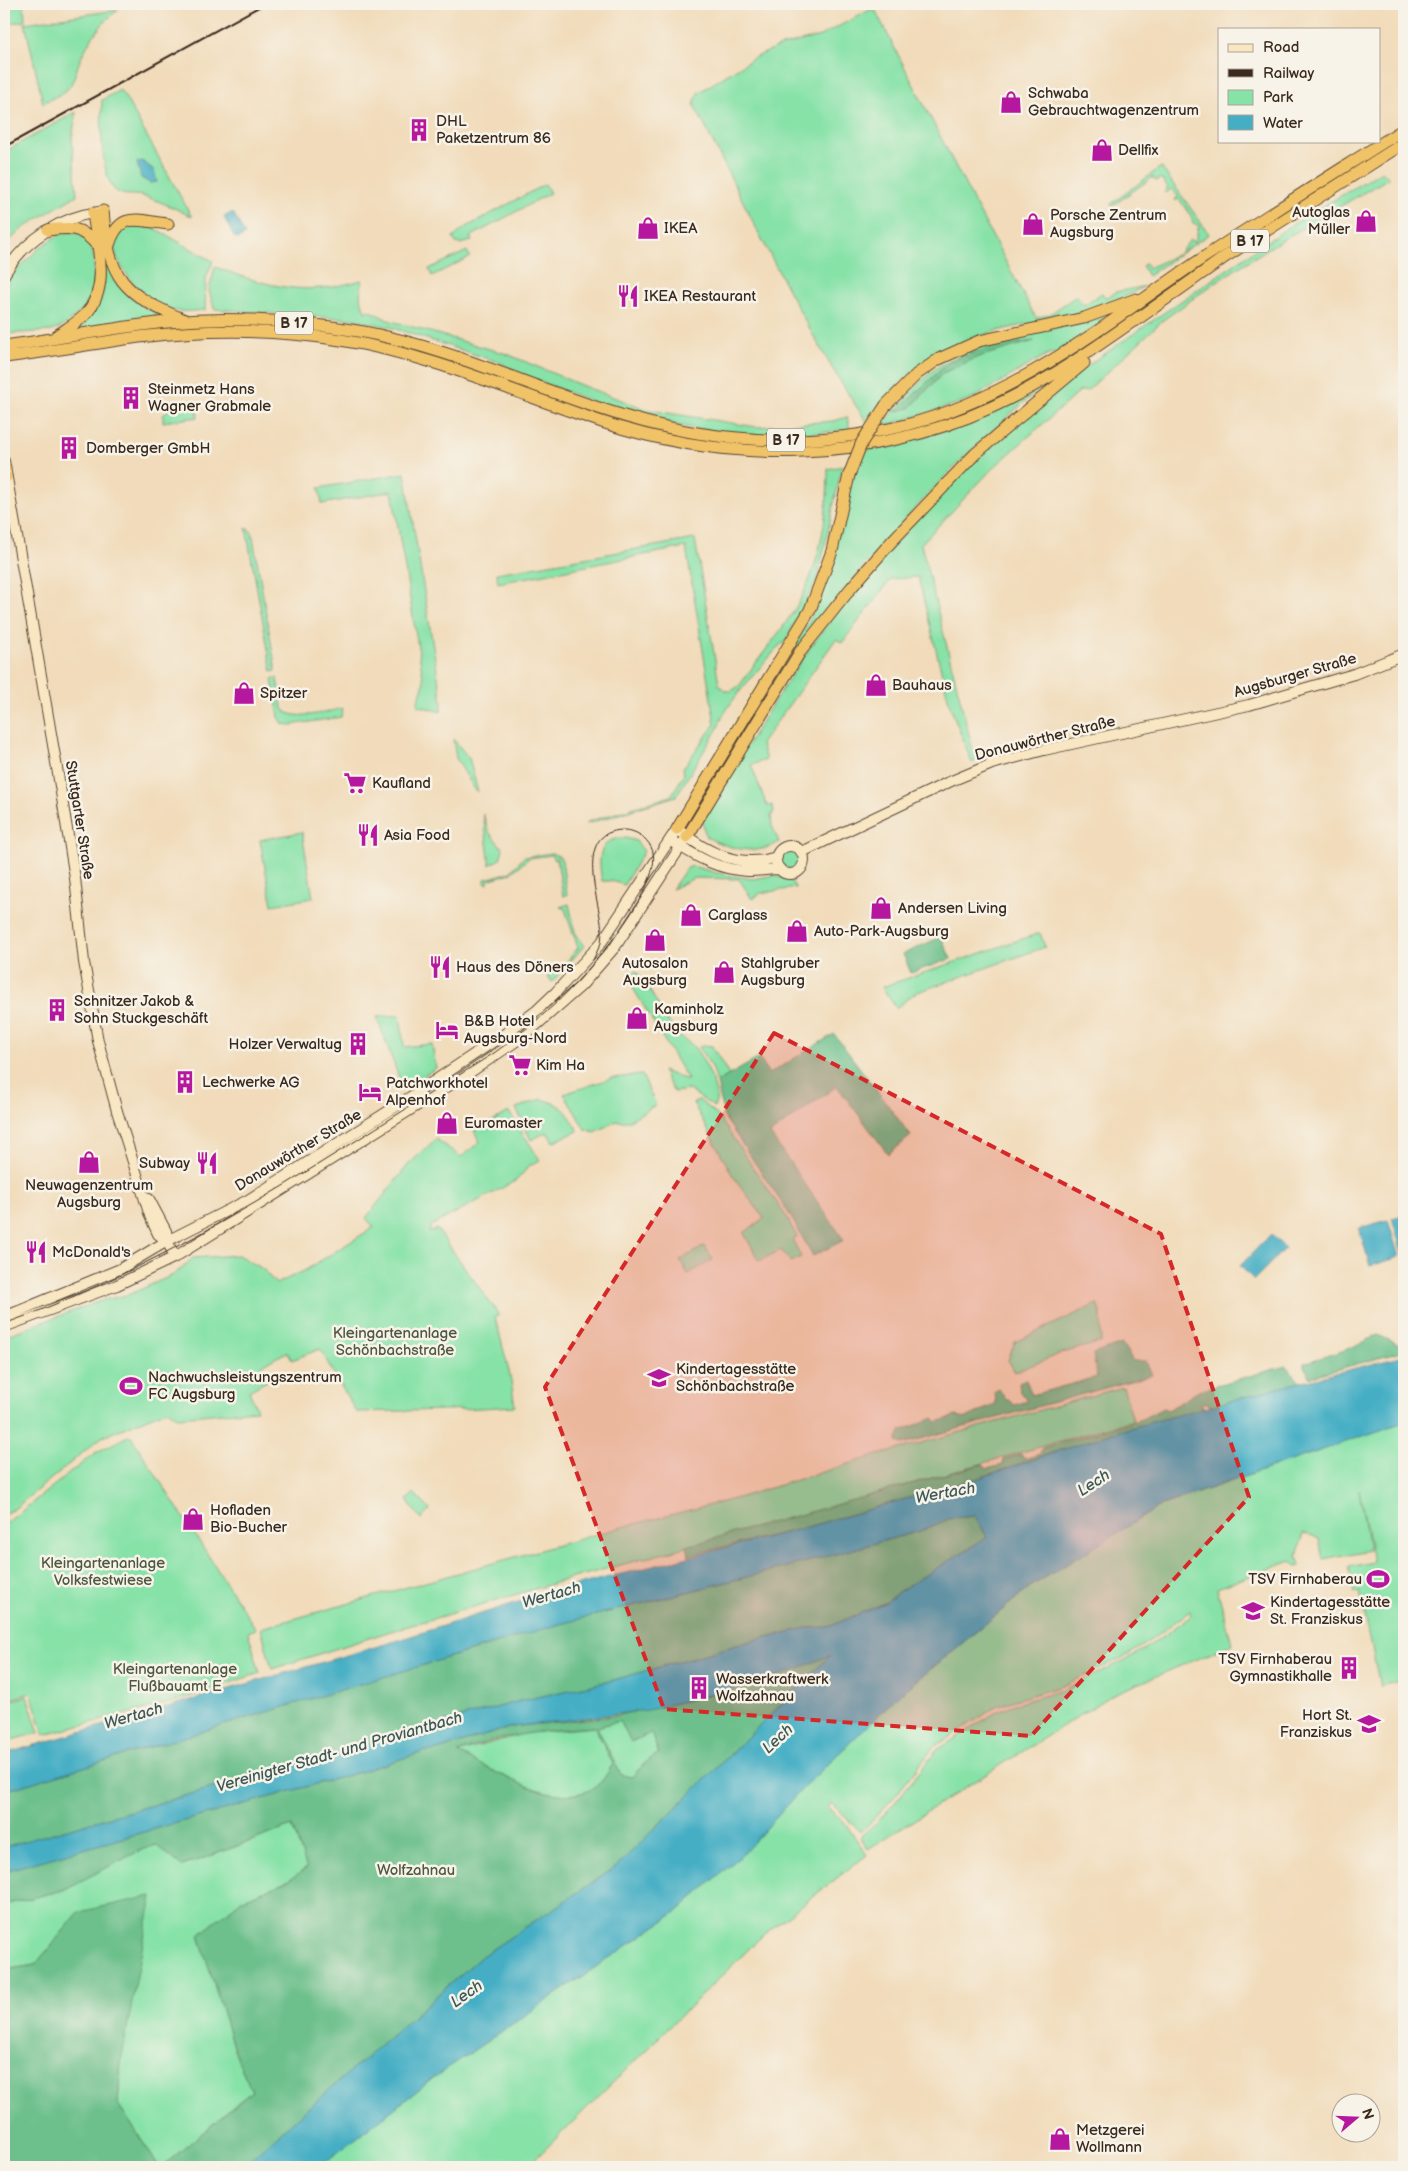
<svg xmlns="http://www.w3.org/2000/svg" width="1408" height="2171" viewBox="0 0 1408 2171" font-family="'Balsamiq Sans',sans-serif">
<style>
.green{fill:#87e2a8;stroke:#618663}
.forest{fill:#6dc08c;stroke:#547555;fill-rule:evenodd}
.water{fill:#45aec4;stroke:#406c71}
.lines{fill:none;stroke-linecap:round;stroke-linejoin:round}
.secondary-casing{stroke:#564535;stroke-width:12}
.trunk-casing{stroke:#564535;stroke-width:13}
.secondary{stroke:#f9e7c3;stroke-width:10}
.trunk{stroke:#f1c369;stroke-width:11}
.tram{stroke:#3b2a1e;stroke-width:1}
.rail{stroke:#3b2a1e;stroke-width:2}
.trunk-bridge-casing{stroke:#564535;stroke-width:13;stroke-linecap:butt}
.trunk-bridge{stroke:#f1c369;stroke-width:11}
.marked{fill:#d62828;fill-opacity:0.2;stroke:#d62828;stroke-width:4;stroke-dasharray:10 6;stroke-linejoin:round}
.labels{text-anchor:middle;stroke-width:5;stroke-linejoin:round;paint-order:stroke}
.shield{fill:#f7f3e8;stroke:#73665b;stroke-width:1}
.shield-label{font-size:14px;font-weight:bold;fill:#3b2a1e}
.poi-label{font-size:15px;fill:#3b2a1e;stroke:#f7f3e8;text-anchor:start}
.street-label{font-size:15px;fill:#3b2a1e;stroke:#f7f3e8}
.park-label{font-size:15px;fill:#4e5840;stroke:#f7f3e8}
.water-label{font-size:16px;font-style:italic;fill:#3e5858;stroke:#f7f3e8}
</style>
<rect width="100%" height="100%" fill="#f7f3e8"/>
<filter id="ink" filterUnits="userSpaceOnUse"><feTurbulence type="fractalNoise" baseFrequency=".02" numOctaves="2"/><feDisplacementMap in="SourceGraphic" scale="10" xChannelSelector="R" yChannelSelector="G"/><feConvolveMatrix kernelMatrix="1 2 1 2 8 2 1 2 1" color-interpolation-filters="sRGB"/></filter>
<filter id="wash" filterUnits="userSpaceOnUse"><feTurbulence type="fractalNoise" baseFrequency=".0096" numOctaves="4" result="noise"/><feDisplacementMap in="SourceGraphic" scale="20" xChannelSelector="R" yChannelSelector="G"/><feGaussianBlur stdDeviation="1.12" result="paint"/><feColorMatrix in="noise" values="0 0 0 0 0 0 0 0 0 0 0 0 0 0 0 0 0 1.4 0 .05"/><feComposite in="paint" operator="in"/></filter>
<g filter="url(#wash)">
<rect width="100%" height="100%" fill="#f1dbba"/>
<path class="green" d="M4 4H24L25 21 4 24Z
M874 8 974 202 1036 318 1050 314 1076 296 1084 305 1102 293 1106 298 1116 292 1146 286C1127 295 1108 306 1087 312 1047 322 1004 326 965 341 925 356 892 387 866 421 799 322 749 211 694 105L698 93 752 59 778 47 820 36Z
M118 10C101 23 89 40 80 60 77 68 75 78 70 86 65 94 52 98 43 103L25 23Z
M120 90 125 97 192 217C175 208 160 201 142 196 134 194 125 196 119 193 99 184 101 118 102 100Z
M76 112 72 140 77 195 23 228 4 246V152Z
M1161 167 1209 234 1148 276 1142 266 1146 263 1148 268 1179 254 1190 240 1195 242 1199 225 1193 224C1191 214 1186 207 1178 199L1176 201 1175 200 1178 196 1171 189 1167 193 1164 192 1168 188 1161 178 1156 181 1153 177 1112 206 1111 204Z
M1382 171 1389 178 1272 246 1219 280 1163 320 1087 391H1080L992 469 921 544 974 754 978 759 972 763 950 706 918 577 891 579 842 643 836 639 761 744 766 760 751 765 767 806 772 805 774 812 771 816 772 826 779 842C757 857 728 848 706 837L703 824 700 822C735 766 768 709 805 655 883 545 986 442 1094 361L1287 228Z
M545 184 550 193 470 237 472 241 460 244 456 243 453 238 463 229Z
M132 224 154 228 213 261 206 278 205 310C193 311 179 313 167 309 146 303 100 253 118 231 121 228 128 226 132 224Z
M76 232 90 243 94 258V288L84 308 66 325 52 331 4 334V292L10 277 38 249 61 233Z
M101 243 130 296 145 308 172 318 77 330C110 299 105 285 101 243Z
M467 251 470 257 432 276 429 269Z
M215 267C271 287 304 297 362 280L360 296 365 312 369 310 388 320 507 354 583 386 649 410 757 427 834 421 847 417 850 430 777 436 735 434 680 426 597 403 533 379 498 362 390 327 352 319 214 309 209 290Z
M1114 314 1057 353 1048 354 970 400 881 427C897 408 921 377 942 364 990 336 1060 330 1114 314Z
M1043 386C950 463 871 554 797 649L795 646 816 608 854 474 865 451 951 429 980 418Z
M196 404 198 417 163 422V415L168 410Z
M842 466 818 577 784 644 782 643C765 663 724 704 718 728L676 796 587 824V822L671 796 684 774 683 768 715 724 686 547 498 583 497 573 695 539 719 684 725 691H731L739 686C757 660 778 636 795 609 820 568 828 516 828 469Z
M405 473 442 702 441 712 417 705 424 683 392 491 322 504 319 488Z
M246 528 252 532 276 671 272 672Z
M277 677C279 686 279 699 283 708 290 723 330 711 343 708L341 717 291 725 283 724 279 717 272 679Z
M453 739 469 758 478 792 475 790 456 758Z
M483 814 489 832 503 849 500 859 490 865Z
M302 832 313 898 272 905 260 840Z
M626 838 636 841 644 851 624 885 612 881H602C598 860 597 837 626 838Z
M780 859a10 10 0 1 1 20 0a10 10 0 1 1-20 0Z
M552 853 560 857 562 861 567 895 563 896 557 859H553L552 855 529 858 511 873 488 880V884L485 883V879L510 872 524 857Z
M692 866 717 873 753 879 774 875 791 881 796 888 761 893 752 899 739 879 694 878 672 889 686 869Z
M569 904 575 932 584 946 552 982 546 974 560 970 578 948 565 909 560 907Z
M1040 933 1045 947 915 993 896 1008 882 987Z
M636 971C651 989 660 1011 674 1030 679 1038 689 1041 694 1047 703 1057 723 1095 714 1107L689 1090 674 1092 662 1071 688 1080 627 978Z
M400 1015 404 1047 432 1044 436 1068 403 1089 377 1017Z
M701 1045 712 1046 729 1075 717 1082 712 1067 699 1048Z
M642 1075 656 1105 628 1121H617L595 1132 585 1129 564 1094 612 1078Z
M542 1099C565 1106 567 1111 578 1131L553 1142 547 1132 531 1140 516 1108Z
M699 1100 719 1117 786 1216 797 1237 792 1239 801 1257 791 1262 781 1250 759 1261 744 1233 764 1218 733 1176 693 1103Z
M509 1112 540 1160 529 1166 517 1180 431 1226 429 1233 437 1229 499 1315 495 1317 510 1375 515 1406 448 1410 356 1412 320 1349 292 1360 287 1352 260 1366 267 1381 249 1391 257 1410 178 1417 167 1410 102 1437 14 1509 4 1514V1336L103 1300 128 1295 175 1274 193 1258 238 1255 263 1269 276 1284 306 1270 374 1227 366 1218 408 1165 436 1139 461 1157 480 1142 474 1131Z
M705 1246 713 1260 688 1274 680 1260Z
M1097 1304 1101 1314V1342L1062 1353 1015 1372 1008 1360 1015 1342Z
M1123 1387 1133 1420 796 1517 562 1581 391 1631 272 1669 261 1628 626 1526 734 1499 878 1455Z
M1404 1422V1680L1380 1686 1360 1592 1354 1593 1349 1567 1373 1562 1359 1490 1369 1550 1323 1559 1319 1538 1304 1533 1297 1556 1300 1566 1297 1567 1291 1561 1217 1588 1232 1644 1112 1695 868 1849 860 1838 893 1805 937 1750 998 1711 1012 1705 1063 1690 1123 1661 1145 1649 1191 1616 1190 1611 1144 1645 1126 1656 1062 1686 999 1705 933 1748 897 1794 861 1832 831 1803 828 1808 845 1823 867 1855 764 1934 527 2167H319L436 2076 678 1911 743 1854 803 1788 896 1698 1030 1587 1162 1505Z
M130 1435 256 1629 248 1632 260 1673 173 1702 44 1735 31 1693 4 1701V1525L95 1453Z
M414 1493 430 1510 421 1519 407 1500Z
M27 1696 39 1733 4 1742V1703Z
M620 1721 651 1733 659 1754 648 1760 632 1777 621 1775 596 1726Z
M596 1727 613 1764C609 1770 605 1778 600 1783 564 1816 494 1770 457 1753L526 1733Z
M292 1826 307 1868 284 1883 243 1899 199 1935 237 2059 252 2091 162 2167H159L118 2104 121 2061 79 1912 35 1965 4 1970V1905L63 1890 141 1850 156 1845 183 1866Z"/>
<path class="forest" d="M1034 341 978 357 943 373 910 408 895 412 950 361 994 346Z
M941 937 951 959 911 973 903 954Z
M834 1034 911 1136 888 1154 837 1086 770 1134 844 1240 813 1256 788 1212 724 1117 717 1082 759 1058 769 1074Z
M1378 1335 1402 1346 1401 1352 1309 1377 1304 1363 1345 1350Z
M1122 1344 1133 1361H1146L1152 1375 903 1444 897 1442 901 1431 933 1418 937 1422 956 1416 966 1418 996 1404 995 1392 999 1389 1006 1400H1010L1014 1405 1027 1401 1020 1392 1019 1383 1026 1380 1032 1395 1097 1377 1093 1354Z
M1286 1366 1300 1382 1212 1406 1205 1403 1200 1406 1205 1408 1054 1452 979 1478 800 1529 689 1555 687 1546 983 1464 987 1469 1003 1465 1004 1459 1021 1454 1024 1459 1040 1454 1042 1448 1142 1419 1163 1408 1168 1410 1202 1389Z
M975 1516 987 1537 898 1592 887 1602 828 1627 807 1628 758 1639 614 1680 520 1701 4 1847V1791L560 1624 806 1562 920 1531 951 1518Z
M832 1654 616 1867 482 1956 241 2167H162L252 2091 237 2059 199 1935 243 1899 284 1883 307 1868 292 1826 182 1866 156 1845 141 1850 63 1890 4 1905V1871L363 1771 426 1751H434L512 1727 614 1716 693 1699 770 1679ZM620 1721 631 1742 651 1733 659 1753 648 1760 632 1777 621 1775 597 1727ZM595 1727 613 1764C609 1770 605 1778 600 1783 564 1816 494 1770 458 1753 502 1734 548 1730 595 1727Z
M152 1896 121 2061 118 2104 159 2167H4V1970L35 1965 79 1912Z"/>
<path class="water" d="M142 161 154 170 157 182 150 183 141 178 137 162Z
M231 213 234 214 245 235 238 239 234 237 224 217Z
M1404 1215V1256H1403L1392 1218Z
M1388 1220 1399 1257 1370 1266 1359 1228Z
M1271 1234 1285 1248 1254 1280 1240 1266Z
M1404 1356V1422L1162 1505 1030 1587 896 1698 803 1788 743 1854 678 1911 436 2076 319 2167H241L482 1956 616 1867 831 1655 770 1679 648 1710 512 1727 434 1751H426L363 1771 4 1871V1847L520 1701 614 1680 758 1639 807 1628 828 1627 887 1602 898 1592 987 1537 975 1516 951 1518 920 1531 806 1562 560 1624 4 1791V1754L389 1643 550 1592 800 1529 979 1478 1115 1432 1300 1382Z"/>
</g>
<g filter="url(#ink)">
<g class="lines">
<defs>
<path id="secondary" d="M4 275C24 240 60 217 99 212
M4 461 58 774 75 878 84 962 98 1041 117 1111 150 1216 158 1234 167 1241
M675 843C698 858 720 870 748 871 759 871 770 869 780 869
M776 860a14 14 0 1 1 28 0a14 14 0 1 1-28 0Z
M802 852 949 782 992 764 1044 750 1249 705 1354 674 1404 654
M149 1199 166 1231 167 1241 175 1257
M4 1317 120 1269 167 1241 248 1200 403 1102 506 1033 536 1011 556 992 601 943 677 829C707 853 739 869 777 857
M4 1327 117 1285 175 1257 466 1075 525 1035 581 986 615 947 687 837"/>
<path id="trunk" d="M103 211C109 279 122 294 185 320
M48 230C71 227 79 226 96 244
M109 245C120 210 138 221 168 224
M1135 321 1225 257 1404 143
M56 336C66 329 77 323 85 315 111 287 97 246 93 213
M4 346C59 339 113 327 168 322 233 316 300 321 364 332 449 348 526 385 608 411 705 443 807 450 906 425 1014 397 1098 330 1188 268 1259 220 1332 175 1404 129
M4 357C49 352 94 343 139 337 206 329 275 329 341 340 433 355 515 393 602 422 729 464 869 463 992 407 1045 383 1092 350 1139 317
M886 405 917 374 939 359 979 341 1084 318 1136 299
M4 468H5
M4 478 6 477
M677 829 810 610 832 551 849 475
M687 837 800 652 851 588 892 541 975 454 1084 363"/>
</defs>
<use href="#secondary" class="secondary-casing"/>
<use href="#trunk" class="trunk-casing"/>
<use href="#secondary" class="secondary"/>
<use href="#trunk" class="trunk"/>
<path class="tram" d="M4 1324C181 1261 336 1152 494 1053 516 1037 537 1021 556 1003 582 979 670 882 651 847 646 837 635 830 624 830 571 830 601 904 602 932L601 943 593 960"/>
<path class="rail" d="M4 147 264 4"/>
<defs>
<path id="trunk-bridge" d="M849 475 862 442 886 405"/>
</defs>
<use href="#trunk-bridge" class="trunk-bridge-casing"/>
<use href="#trunk-bridge" class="trunk-bridge"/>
</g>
</g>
<path class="marked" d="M774 1033 1161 1234 1249 1497 1031 1736 664 1709 545 1387Z"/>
<defs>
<symbol id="shop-bare" viewBox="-9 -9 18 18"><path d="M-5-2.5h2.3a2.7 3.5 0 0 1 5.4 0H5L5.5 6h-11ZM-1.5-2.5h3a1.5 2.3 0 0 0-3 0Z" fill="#b5179e" stroke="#f7f3e8" stroke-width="2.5" paint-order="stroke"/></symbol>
<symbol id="building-bare" viewBox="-9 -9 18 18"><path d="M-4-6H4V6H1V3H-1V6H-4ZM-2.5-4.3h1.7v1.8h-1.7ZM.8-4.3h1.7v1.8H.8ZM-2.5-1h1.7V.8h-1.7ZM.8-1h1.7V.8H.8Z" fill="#b5179e" stroke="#f7f3e8" stroke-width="2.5" paint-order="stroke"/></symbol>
<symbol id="restaurant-bare" viewBox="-9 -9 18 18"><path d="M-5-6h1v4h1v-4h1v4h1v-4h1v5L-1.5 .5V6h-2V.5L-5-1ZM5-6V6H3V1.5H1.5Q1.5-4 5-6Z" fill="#b5179e" stroke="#f7f3e8" stroke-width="2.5" paint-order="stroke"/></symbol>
<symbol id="supermarket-bare" viewBox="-9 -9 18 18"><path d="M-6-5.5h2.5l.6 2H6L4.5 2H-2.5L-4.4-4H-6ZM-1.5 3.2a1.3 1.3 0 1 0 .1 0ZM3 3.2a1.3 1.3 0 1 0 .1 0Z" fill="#b5179e" stroke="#f7f3e8" stroke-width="2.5" paint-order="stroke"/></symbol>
<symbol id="hotel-bare" viewBox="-9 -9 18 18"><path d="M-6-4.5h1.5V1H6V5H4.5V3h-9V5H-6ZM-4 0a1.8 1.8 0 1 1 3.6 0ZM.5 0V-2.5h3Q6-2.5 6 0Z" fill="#b5179e" stroke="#f7f3e8" stroke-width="2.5" paint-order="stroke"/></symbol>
<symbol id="school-bare" viewBox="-9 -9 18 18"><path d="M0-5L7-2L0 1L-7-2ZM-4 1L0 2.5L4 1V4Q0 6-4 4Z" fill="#b5179e" stroke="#f7f3e8" stroke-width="2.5" paint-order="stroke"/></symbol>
<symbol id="stadium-bare" viewBox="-9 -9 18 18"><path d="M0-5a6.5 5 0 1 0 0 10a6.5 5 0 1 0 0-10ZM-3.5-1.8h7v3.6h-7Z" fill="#b5179e" stroke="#f7f3e8" stroke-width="2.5" paint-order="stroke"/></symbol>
</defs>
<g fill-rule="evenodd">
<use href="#shop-bare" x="995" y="86" width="32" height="32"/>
<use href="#building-bare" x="403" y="114" width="32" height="32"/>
<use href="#shop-bare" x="1086" y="134" width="32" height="32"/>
<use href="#shop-bare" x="1350" y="205" width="32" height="32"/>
<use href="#shop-bare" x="1017" y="208" width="32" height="32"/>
<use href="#shop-bare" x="632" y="212" width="32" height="32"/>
<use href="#restaurant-bare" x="612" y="280" width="32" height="32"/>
<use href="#building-bare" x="115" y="382" width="32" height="32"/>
<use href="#building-bare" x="53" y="432" width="32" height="32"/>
<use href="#shop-bare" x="860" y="669" width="32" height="32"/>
<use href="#shop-bare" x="228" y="677" width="32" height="32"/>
<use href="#supermarket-bare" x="339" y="767" width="32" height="32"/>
<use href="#restaurant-bare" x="352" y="819" width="32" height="32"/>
<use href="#shop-bare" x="865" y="892" width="32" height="32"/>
<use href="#shop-bare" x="675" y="899" width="32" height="32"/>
<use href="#shop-bare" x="781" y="915" width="32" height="32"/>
<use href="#shop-bare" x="639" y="924" width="32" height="32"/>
<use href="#restaurant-bare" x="424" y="951" width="32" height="32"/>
<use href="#shop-bare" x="708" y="956" width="32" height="32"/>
<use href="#building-bare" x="41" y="994" width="32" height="32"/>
<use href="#shop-bare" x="621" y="1002" width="32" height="32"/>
<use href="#hotel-bare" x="431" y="1014" width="32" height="32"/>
<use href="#building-bare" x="342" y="1028" width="32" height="32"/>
<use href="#supermarket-bare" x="504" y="1049" width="32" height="32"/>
<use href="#building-bare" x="169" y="1066" width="32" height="32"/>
<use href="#hotel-bare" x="354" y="1076" width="32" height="32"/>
<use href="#shop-bare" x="431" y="1107" width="32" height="32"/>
<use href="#shop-bare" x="73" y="1146" width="32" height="32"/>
<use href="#restaurant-bare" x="191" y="1147" width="32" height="32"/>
<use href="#restaurant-bare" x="20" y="1236" width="32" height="32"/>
<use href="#school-bare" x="643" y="1362" width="32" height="32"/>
<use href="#stadium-bare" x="115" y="1370" width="32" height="32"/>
<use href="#shop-bare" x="177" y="1503" width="32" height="32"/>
<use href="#stadium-bare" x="1362" y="1563" width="32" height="32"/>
<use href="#school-bare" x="1237" y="1595" width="32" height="32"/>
<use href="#building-bare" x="1333" y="1652" width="32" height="32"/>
<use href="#building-bare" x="683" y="1672" width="32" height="32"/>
<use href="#school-bare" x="1353" y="1708" width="32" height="32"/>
<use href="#shop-bare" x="1044" y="2123" width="32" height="32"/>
</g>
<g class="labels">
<g class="shield">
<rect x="1231" y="229.5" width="38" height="23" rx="4"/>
<rect x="275" y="311.5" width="38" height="23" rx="4"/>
<rect x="767" y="428.5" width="38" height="23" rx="4"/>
</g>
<g class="shield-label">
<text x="1250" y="246">B 17</text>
<text x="294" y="328">B 17</text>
<text x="786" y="445">B 17</text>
</g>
<g class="poi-label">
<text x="1028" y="98">Schwaba<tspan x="1028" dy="17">Gebrauchtwagenzentrum</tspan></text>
<text x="436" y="126">DHL<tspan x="436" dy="17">Paketzentrum 86</tspan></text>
<text x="1118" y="155">Dellfix</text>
<text x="1350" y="217" text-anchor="end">Autoglas<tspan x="1350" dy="17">Müller</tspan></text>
<text x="1050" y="220">Porsche Zentrum<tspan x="1050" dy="17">Augsburg</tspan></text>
<text x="664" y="233">IKEA</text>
<text x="644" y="301">IKEA Restaurant</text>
<text x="148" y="394">Steinmetz Hans<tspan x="148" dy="17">Wagner Grabmale</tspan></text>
<text x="86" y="453">Domberger GmbH</text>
<text x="892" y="690">Bauhaus</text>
<text x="260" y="698">Spitzer</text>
<text x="372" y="788">Kaufland</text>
<text x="384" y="840">Asia Food</text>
<text x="898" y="913">Andersen Living</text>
<text x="708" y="920">Carglass</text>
<text x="814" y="936">Auto-Park-Augsburg</text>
<text x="655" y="968" text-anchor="middle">Autosalon<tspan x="655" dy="17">Augsburg</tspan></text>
<text x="741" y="968">Stahlgruber<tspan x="741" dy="17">Augsburg</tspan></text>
<text x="456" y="972">Haus des Döners</text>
<text x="74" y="1006">Schnitzer Jakob &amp;<tspan x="74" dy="17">Sohn Stuckgeschäft</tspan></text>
<text x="654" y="1014">Kaminholz<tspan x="654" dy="17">Augsburg</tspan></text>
<text x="464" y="1026">B&amp;B Hotel<tspan x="464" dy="17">Augsburg-Nord</tspan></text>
<text x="342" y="1049" text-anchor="end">Holzer Verwaltug</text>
<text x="536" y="1070">Kim Ha</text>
<text x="202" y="1087">Lechwerke AG</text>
<text x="386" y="1088">Patchworkhotel<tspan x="386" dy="17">Alpenhof</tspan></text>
<text x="464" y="1128">Euromaster</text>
<text x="190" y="1168" text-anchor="end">Subway</text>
<text x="89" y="1190" text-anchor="middle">Neuwagenzentrum<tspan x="89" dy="17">Augsburg</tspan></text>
<text x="52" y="1257">McDonald's</text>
<text x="676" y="1374">Kindertagesstätte<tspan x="676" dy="17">Schönbachstraße</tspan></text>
<text x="148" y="1382">Nachwuchsleistungszentrum<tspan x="148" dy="17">FC Augsburg</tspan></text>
<text x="210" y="1515">Hofladen<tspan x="210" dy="17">Bio-Bucher</tspan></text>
<text x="1362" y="1584" text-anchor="end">TSV Firnhaberau</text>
<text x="1270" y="1607">Kindertagesstätte<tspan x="1270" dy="17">St. Franziskus</tspan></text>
<text x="1332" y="1664" text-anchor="end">TSV Firnhaberau<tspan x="1332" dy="17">Gymnastikhalle</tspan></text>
<text x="716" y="1684">Wasserkraftwerk<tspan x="716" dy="17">Wolfzahnau</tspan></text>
<text x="1352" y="1720" text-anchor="end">Hort St.<tspan x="1352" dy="17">Franziskus</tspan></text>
<text x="1076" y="2135">Metzgerei<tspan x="1076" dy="17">Wollmann</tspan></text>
</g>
<g class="street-label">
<text transform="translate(1295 675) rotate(-16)" y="5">Augsburger Straße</text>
<text transform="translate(1045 738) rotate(-14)" y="5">Donauwörther Straße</text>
<text transform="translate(80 820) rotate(81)" y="5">Stuttgarter Straße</text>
<text transform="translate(298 1150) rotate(-31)" y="5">Donauwörther Straße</text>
</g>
<g class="park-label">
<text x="395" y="1338">Kleingartenanlage<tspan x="395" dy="17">Schönbachstraße</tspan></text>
<text x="103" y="1568">Kleingartenanlage<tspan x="103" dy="17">Volksfestwiese</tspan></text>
<text x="175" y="1674">Kleingartenanlage<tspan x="175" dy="17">Flußbauamt E</tspan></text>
<text x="416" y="1875">Wolfzahnau</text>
</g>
<g class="water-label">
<text transform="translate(1093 1482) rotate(-33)" y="6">Lech</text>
<text transform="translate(945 1492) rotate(-10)" y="6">Wertach</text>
<text transform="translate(551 1594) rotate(-16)" y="6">Wertach</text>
<text transform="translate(133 1715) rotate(-16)" y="6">Wertach</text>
<text transform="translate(777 1738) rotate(-43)" y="6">Lech</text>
<text transform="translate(339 1751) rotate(-16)" y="6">Vereinigter Stadt- und Proviantbach</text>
<text transform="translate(466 1993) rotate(-35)" y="6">Lech</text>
</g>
</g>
<rect width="1408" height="2171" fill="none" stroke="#f7f3e8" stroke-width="20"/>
<rect x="1218" y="28" width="162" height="115" fill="#f7f3e8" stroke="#aca397"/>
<rect x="1228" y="44" width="25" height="8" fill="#f9e7c3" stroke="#aca397"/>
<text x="1263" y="52" font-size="15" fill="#3b2a1e">Road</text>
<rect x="1228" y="69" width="25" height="8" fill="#3b2a1e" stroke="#aca397"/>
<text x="1263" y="78" font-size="15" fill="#3b2a1e">Railway</text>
<rect x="1228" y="90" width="25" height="15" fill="#87e2a8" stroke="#aca397"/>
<text x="1263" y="102" font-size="15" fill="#3b2a1e">Park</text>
<rect x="1228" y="115" width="25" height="15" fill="#45aec4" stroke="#aca397"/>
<text x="1263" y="128" font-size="15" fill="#3b2a1e">Water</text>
<g transform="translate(1356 2118) rotate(71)"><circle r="24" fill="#f7f3e8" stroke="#aca397"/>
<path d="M0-4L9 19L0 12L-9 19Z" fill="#b5179e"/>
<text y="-8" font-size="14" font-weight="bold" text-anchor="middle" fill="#3b2a1e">N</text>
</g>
</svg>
